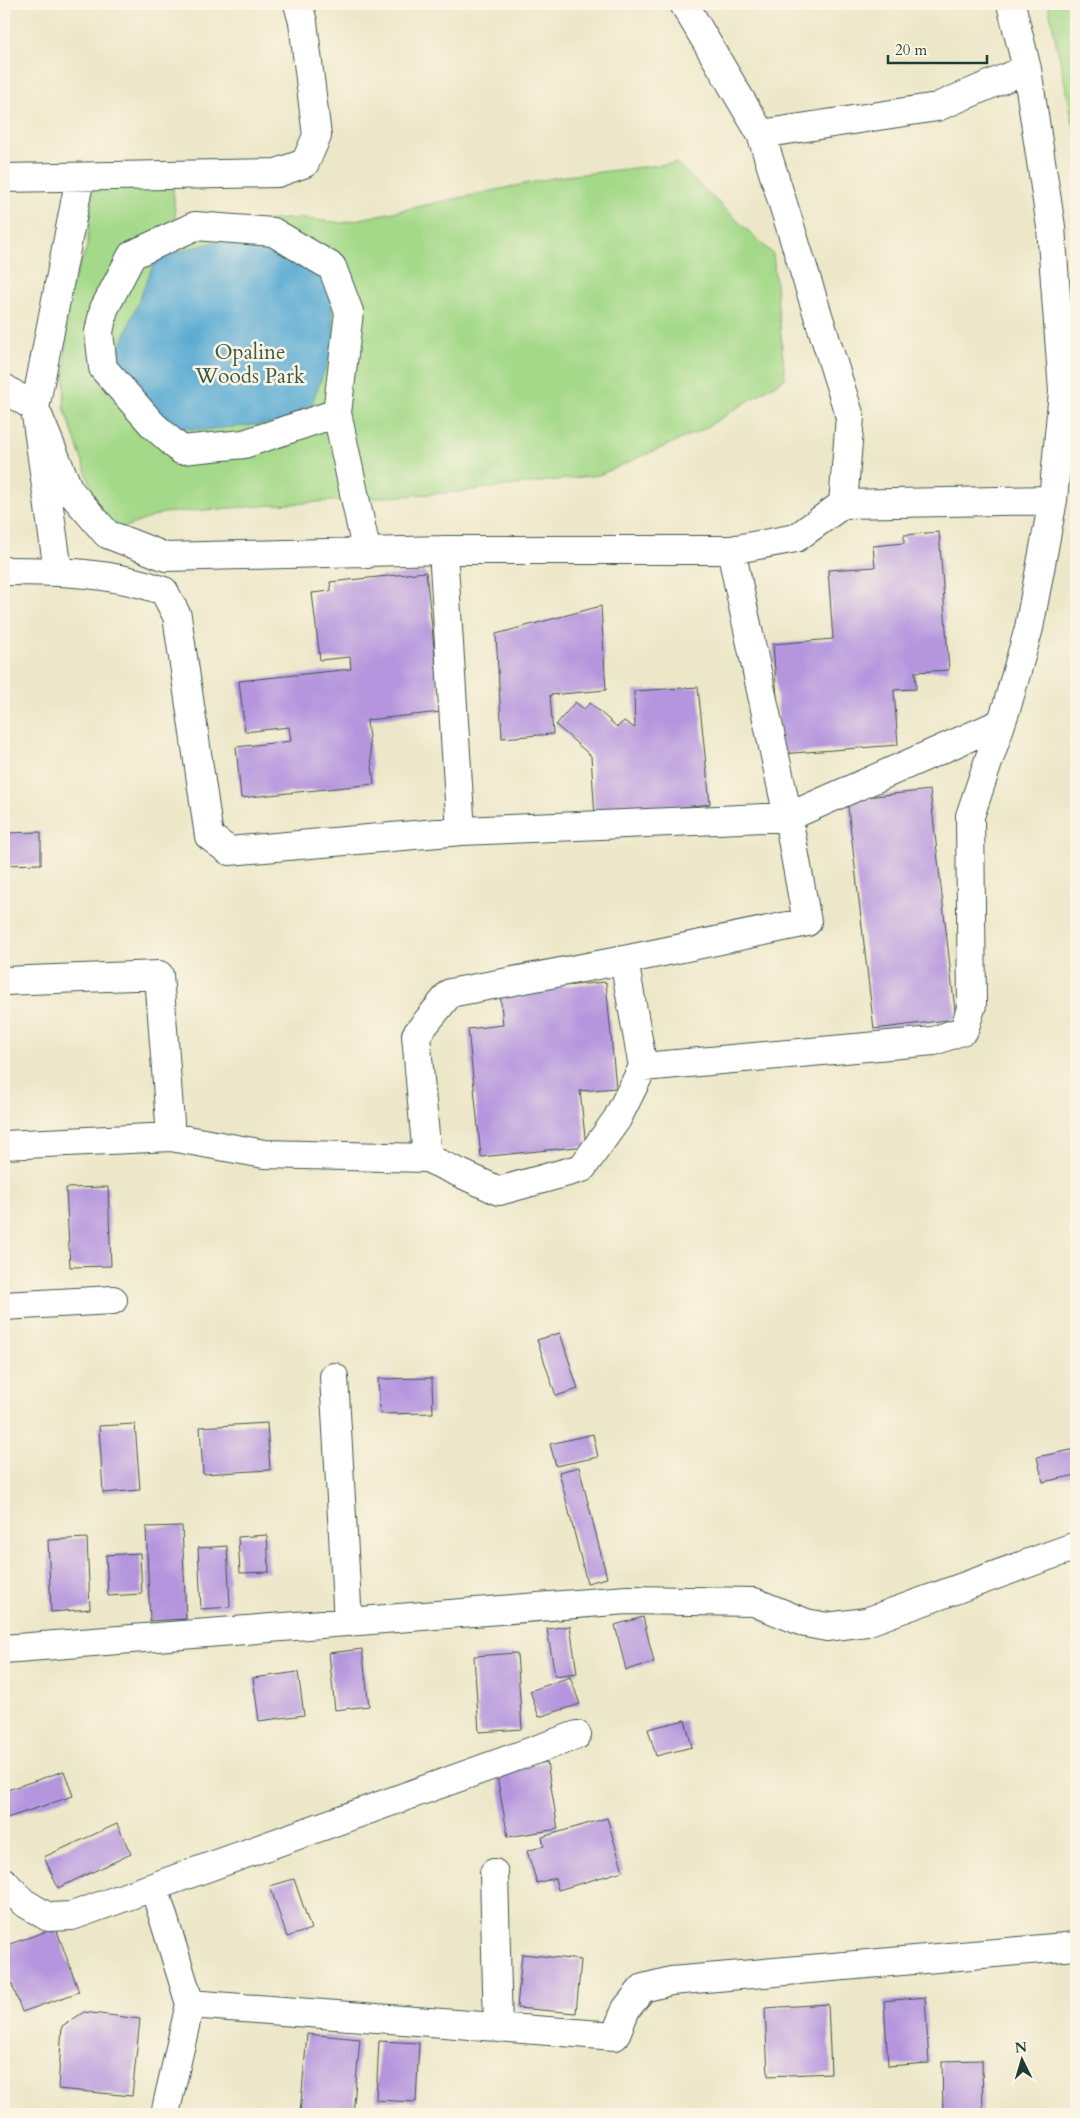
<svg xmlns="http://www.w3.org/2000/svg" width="1080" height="2118" viewBox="0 0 1080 2118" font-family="Cardo,serif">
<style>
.green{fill:#a4d989;stroke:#628b5e}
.water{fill:#58aad3;stroke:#3c7484}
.building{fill:#b596de}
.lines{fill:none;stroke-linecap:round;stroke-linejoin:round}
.minor-casing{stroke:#3e564a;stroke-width:30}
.minor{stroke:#fff;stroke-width:28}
.labels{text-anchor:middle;stroke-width:5;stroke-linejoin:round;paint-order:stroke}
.park-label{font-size:21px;fill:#3a5c45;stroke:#fcf5e5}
</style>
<rect width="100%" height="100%" fill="#fcf5e5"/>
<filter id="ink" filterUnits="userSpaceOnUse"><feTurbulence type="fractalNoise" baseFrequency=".02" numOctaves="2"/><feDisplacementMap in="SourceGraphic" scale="10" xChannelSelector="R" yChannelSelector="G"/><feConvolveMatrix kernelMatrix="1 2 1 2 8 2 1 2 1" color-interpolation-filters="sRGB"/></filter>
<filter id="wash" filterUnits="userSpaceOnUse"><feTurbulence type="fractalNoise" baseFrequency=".0096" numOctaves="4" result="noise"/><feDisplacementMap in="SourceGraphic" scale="20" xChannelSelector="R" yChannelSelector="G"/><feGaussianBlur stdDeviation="1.12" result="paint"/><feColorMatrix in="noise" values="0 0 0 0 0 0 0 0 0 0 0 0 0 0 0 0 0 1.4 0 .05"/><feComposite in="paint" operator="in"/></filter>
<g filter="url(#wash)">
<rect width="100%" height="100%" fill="#ede7c9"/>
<path class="green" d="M1048 4H1076V136Z
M676 163 773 254 785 378 702 430 599 475 457 492 163 513 107 534 64 407 67 297 87 247 93 184 172 170 176 228 298 218 342 223 557 177Z"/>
<path class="water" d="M228 238 279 248 329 280 335 344 312 403 286 422 202 430 153 425 118 386 120 347 156 258Z"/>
<g id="blocks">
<path class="building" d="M939 532 949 670 915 672 916 689 894 690 898 745 781 754 773 644 833 639 828 570 875 567 873 546 904 543V535Z
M426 572 441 712 367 720 374 784 241 798 236 747 291 741 289 727 245 732 239 681 351 669 350 657 320 660 312 593 331 591 330 582Z
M601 606 606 690 550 695 553 734 502 738 496 634Z
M698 687 710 804 595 817 591 756 556 725 575 702 584 709 590 703 617 727 624 721 635 728 634 691Z
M930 790 956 1019 874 1029 847 799Z
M41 832V864L4 865V833Z
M606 982 616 1088 580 1091 586 1146 481 1157 468 1029 503 1025 500 992Z
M108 1187 111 1266 70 1267 66 1188Z
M560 1333 578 1389 556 1396 537 1340Z
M432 1378 433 1413 380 1414 378 1379Z
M267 1423 270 1470 203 1474 200 1427Z
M135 1424 140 1490 103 1493 99 1426Z
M593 1434 598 1457 556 1466 550 1444Z
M1076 1449V1475L1043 1482 1037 1457Z
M579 1467 607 1578 587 1583 559 1472Z
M182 1526 186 1619 150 1621 146 1527Z
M267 1535 269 1572 240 1573 238 1537Z
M87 1538 90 1609 51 1612 48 1540Z
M227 1546 230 1607 201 1609 198 1548Z
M140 1553 142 1594 108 1596 106 1555Z
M643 1617 654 1662 626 1670 615 1625Z
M570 1626 577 1673 555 1676 547 1629Z
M362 1649 369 1706 335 1710 329 1653Z
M517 1653 522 1729 479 1732 474 1656Z
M298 1672 304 1715 259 1721 253 1678Z
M570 1677 580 1704 539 1717 530 1691Z
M685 1720 692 1747 656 1756 648 1729Z
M547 1762 558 1829 508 1837 496 1771Z
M64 1771 73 1796 4 1819V1791Z
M607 1818 623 1871 558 1890 555 1878 537 1883 527 1851 544 1846 542 1837Z
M117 1824 131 1854 58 1888 44 1857Z
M294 1879 311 1929 287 1937 270 1886Z
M56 1928 79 1992 22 2012 4 1962V1946Z
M522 1954 581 1960 576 2013 517 2008Z
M925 1997 929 2063 888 2066 884 2001Z
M828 2004 831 2073 768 2076 765 2008Z
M84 2012 140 2019 132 2096 58 2089 62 2026Z
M307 2034 360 2039 353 2114H300Z
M379 2041 419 2043 416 2102 376 2100Z
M982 2060 983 2114H943L942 2061Z"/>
</g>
</g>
<g filter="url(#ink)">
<use href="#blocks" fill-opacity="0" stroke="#3e564a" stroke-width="1"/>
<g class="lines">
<defs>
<path id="minor" d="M761 134 937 107 1027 69
M4 178 277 173 305 163 317 136 303 22 298 4
M4 388 35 408 69 490 107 534 166 557 443 550H731L796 538 843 504 850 417 761 134 684 4
M337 413 244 444 181 450 153 425 103 368 99 332 104 309 132 255 195 226 273 232 332 267 349 312 337 413 367 554
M843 504 1053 500
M443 550 461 831
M731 550 788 817 807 922 624 960 643 1067 934 1041 964 1030 972 1005 970 816 1007 706 1029 628 1053 500 1063 391 1051 227 1027 69 1011 4
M4 571C57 571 113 572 164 591L177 616 209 836 229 851 461 831 788 817 1001 723
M58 571 35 408 80 177
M624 960 450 993 416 1035 427 1158 499 1191 582 1168 617 1119 643 1067
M4 981 159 975 171 1137
M4 1145 171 1137 264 1154 427 1158
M4 1306 113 1300
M334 1377 348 1622
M4 1649 627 1600 754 1602 806 1623 827 1627 866 1622 1076 1546
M494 1873 498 2028
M4 1882 23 1902 48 1917 72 1916 577 1735
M154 1887 190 2004 165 2114
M190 2004 615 2036 626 2009 643 1988 671 1981 1076 1946"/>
</defs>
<use href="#minor" class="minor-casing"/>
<use href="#minor" class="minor"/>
</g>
</g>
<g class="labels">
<g class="park-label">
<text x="250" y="359">Opaline<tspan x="250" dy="24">Woods Park</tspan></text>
</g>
</g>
<rect width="1080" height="2118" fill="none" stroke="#fcf5e5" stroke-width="20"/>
<g transform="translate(1022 2060) rotate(355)" stroke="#fcf5e5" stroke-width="4" paint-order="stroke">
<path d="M0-4L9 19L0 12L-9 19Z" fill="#1f3d34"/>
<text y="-8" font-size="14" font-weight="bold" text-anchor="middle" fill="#1f3d34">N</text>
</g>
<path d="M888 55v8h99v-8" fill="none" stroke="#1f3d34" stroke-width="2.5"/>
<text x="895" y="55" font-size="15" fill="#1f3d34" stroke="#fcf5e5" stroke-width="4" paint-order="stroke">20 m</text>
</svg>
